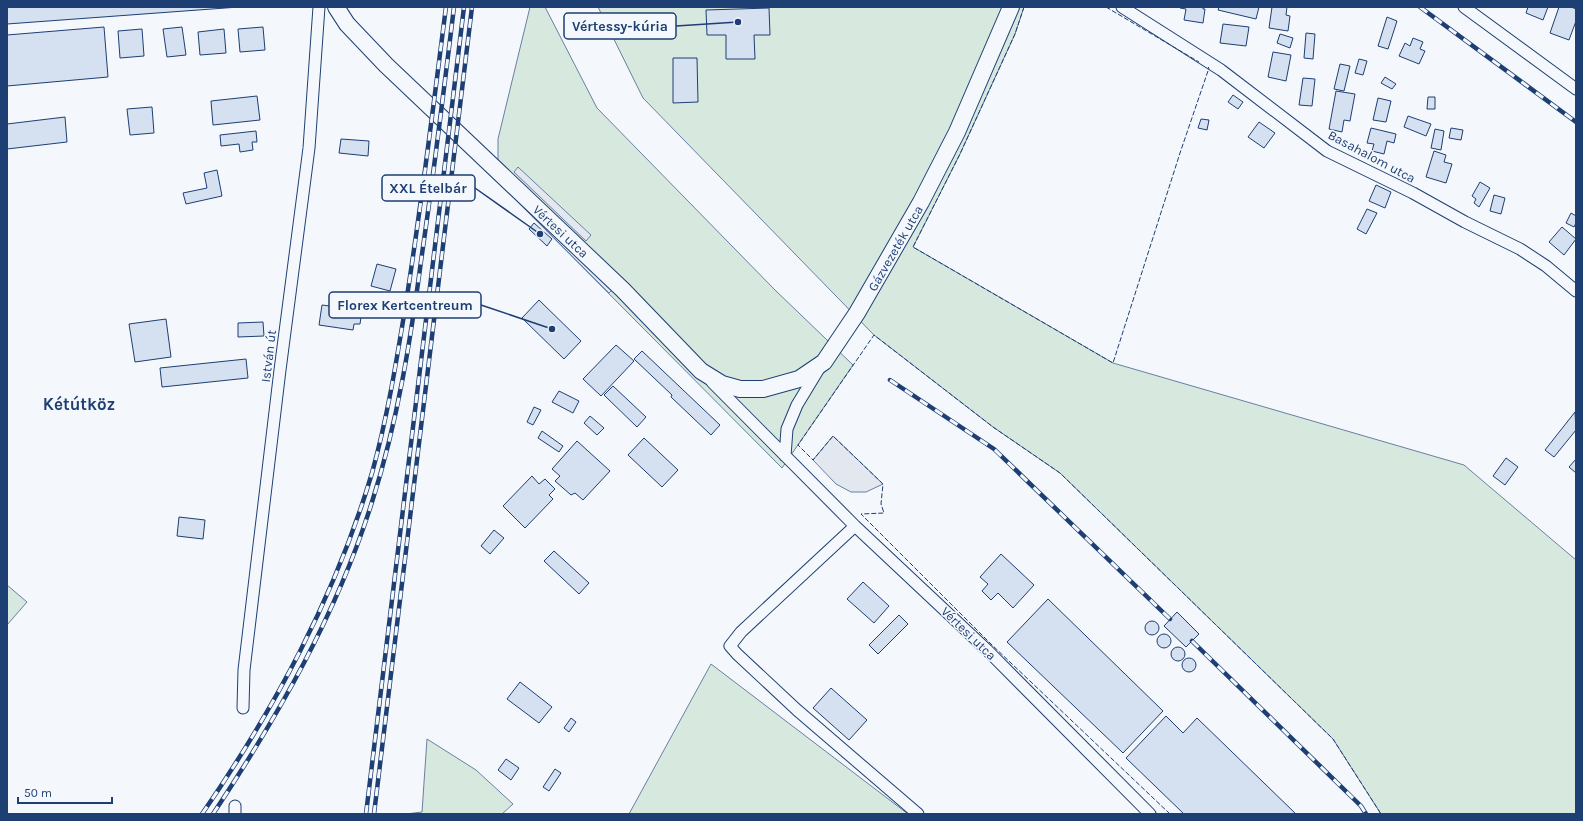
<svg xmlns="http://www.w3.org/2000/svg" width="1583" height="821" viewBox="0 0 1583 821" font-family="Karla,sans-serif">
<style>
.green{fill:#d7e8df;stroke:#687fa3}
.parking{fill:#e3e8f0;stroke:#687fa3}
.building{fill:#d5e0f0;stroke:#1d3f73}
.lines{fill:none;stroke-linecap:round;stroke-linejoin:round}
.street-casing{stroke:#1d3f73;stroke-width:13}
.secondary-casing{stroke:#1d3f73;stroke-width:18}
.street{stroke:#f4f7fb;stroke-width:11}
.secondary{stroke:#f4f7fb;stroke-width:16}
.rail-casing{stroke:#1d3f73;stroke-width:4.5}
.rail{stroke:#f4f7fb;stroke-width:3;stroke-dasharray:9;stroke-linecap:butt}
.fence{stroke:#1d3f73;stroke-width:1;stroke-dasharray:5 2;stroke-linecap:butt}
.labels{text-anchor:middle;stroke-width:3;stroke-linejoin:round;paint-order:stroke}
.street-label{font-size:13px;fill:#1d3f73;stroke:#f4f7fb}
.district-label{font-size:17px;font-weight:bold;fill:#1d3f73;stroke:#f4f7fb}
.leader{fill:none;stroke:#1d3f73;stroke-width:1.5}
.callout-dot{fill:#1d3f73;stroke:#f4f7fb;stroke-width:1.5}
.callout{fill:#f4f7fb;stroke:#1d3f73;stroke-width:1.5}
.callout-label{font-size:14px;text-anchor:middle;font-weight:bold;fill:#1d3f73}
</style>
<rect width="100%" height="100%" fill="#f4f7fb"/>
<path class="green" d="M530 7H545L597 108 775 290 853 365 782 468 498 182V139Z
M598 7H1024L1015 34 960 154 913 247 1113 363 1464 465 1576 560V814H1381L1333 739 1060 473 993 427 874 335 643 98Z
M7 585 27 602 7 625Z
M711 664 908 814H629Z
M427 739 476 770 513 804 502 814H406L422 812Z"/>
<path class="parking" d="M518 167 591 235 586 241 514 172Z
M528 202 614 288 609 293 523 207Z
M833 436 883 484 866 492H851L836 484 813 460Z"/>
<path class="building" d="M7 7H239L7 24Z
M1180 7H1203V9H1205L1203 23 1184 20 1186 9 1180 8Z
M1219 7H1259L1256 19 1218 10Z
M1272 7H1287L1286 15 1290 16 1288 31 1269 28Z
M1528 7H1548L1543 20 1526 13Z
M1559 7H1571L1576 9V21L1569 40 1550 33Z
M769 8 770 35H754L755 59H726V35H707L706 10Z
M1387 17 1397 21 1388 49 1378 46Z
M1223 24 1249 27 1246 46 1220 43Z
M104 27 108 77 7 86V35Z
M182 27 186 55 167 57 163 29Z
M263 27 265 50 240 52 238 29Z
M142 29 144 56 120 58 118 31Z
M224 29 226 53 200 55 198 32Z
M1306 33 1315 34 1313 59 1304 58Z
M1280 34 1293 38 1290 48 1277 43Z
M1413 38 1423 42 1420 49 1425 51 1419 64 1399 56 1405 43 1410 46Z
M1273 52 1291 55 1286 81 1268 77Z
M673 58H697L698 102 673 103Z
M1359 59 1367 61 1363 75 1355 73Z
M1340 64 1350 66 1344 91 1334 89Z
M1385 77 1396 84 1392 89 1381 83Z
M1303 78 1315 79 1312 106 1299 105Z
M1336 91 1355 94 1350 121 1344 120 1342 132 1329 129Z
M1233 95 1243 102 1238 109 1228 102Z
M257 96 260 120 213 125 211 101Z
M1428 97H1435V109H1427Z
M1378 98 1391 101 1386 122 1373 120Z
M152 107 154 133 130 135 127 109Z
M1408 116 1431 124 1426 136 1404 127Z
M65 117 67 142 7 149V124Z
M1201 119 1209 120 1207 130 1198 128Z
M1259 122 1275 133 1264 148 1248 137Z
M1371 128 1396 134 1394 143 1387 141 1384 154 1372 151 1374 144 1367 143Z
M1451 128 1463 130 1461 140 1449 138Z
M1435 129 1444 131 1441 150 1431 148Z
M256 131 257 142H252L253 150 240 152 239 144 221 146 220 135Z
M341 139 369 141 368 156 339 153Z
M1434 151 1446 155 1444 162 1452 164 1446 183 1426 177Z
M217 170 222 196 186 204 183 193 207 188 204 173Z
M1480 182 1490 188 1479 207 1474 203 1476 199 1472 196Z
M1376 185 1391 192 1385 208 1369 201Z
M1494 195 1505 198 1501 214 1490 211Z
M1367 209 1377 213 1366 234 1357 229Z
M1571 213 1576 216V223L1574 227 1566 223Z
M534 223 552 239 547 246 529 229Z
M1562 227 1576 239 1564 255 1549 242Z
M377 264 396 269 390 291 371 286Z
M539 300 581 341 564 359 522 318Z
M322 305 362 310 360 324H354L353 330 319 325Z
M166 319 171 357 135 362 129 324Z
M263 322 264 336 238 337V323Z
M616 345 634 361 601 396 583 379Z
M642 351 720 425 711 435 671 397 672 395 634 359Z
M246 359 248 378 162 387 160 368Z
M613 386 646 417 637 427 604 395Z
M559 391 579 401 573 413 552 402Z
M534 407 541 410 533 425 527 422Z
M1575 412 1576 430 1554 457 1545 450Z
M590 416 604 428 597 435 584 423Z
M542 431 563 446 559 452 538 438Z
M644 438 678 470 662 487 628 455Z
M577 441 610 471 583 500 575 493 571 495 555 481 560 476 552 469Z
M1506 458 1518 467 1505 485 1493 476Z
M1576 459V473L1569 467Z
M532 476 539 484 545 479 555 489 549 495 553 499 525 528 503 506Z
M179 517 205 520 203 539 177 536Z
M494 530 504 538 490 554 481 546Z
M554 551 589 583 579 594 544 561Z
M1001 554 1034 585 1013 608 998 593 991 600 982 591 988 584 980 577Z
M863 582 889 606 874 623 847 599Z
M1048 599 1163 711 1123 753 1007 642Z
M1177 612 1199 634 1186 647 1164 626Z
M899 615 908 624 878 654 869 645Z
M1145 628a7 7 0 1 1 14 0a7 7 0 1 1-14 0Z
M1157 641a7 7 0 1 1 14 0a7 7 0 1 1-14 0Z
M1171 654a7 7 0 1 1 14 0a7 7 0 1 1-14 0Z
M1182 665a7 7 0 1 1 14 0a7 7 0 1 1-14 0Z
M520 682 552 707 539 723 507 699Z
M831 688 867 720 849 740 813 708Z
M1166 716 1183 733 1197 718 1296 814H1184L1126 758Z
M571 718 576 722 569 732 564 728Z
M506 759 519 768 511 780 498 770Z
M555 769 561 773 549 791 543 787Z"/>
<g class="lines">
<defs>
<path id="street" d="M1122 7 1221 70 1327 151 1413 193 1465 222 1520 249 1546 266 1576 291
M1464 7 1576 89
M712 382 855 526 987 650 1150 814
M785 456 787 429 797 405 820 367
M855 526 741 632 730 646 737 654 797 710 918 814
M243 708 244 670 280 370 309 148 319 7
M235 814V806"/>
<path id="secondary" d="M336 7 347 24 386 65 623 290 701 371 722 384 740 389H763L799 379 824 362 857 313 921 202 957 132 1011 7"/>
</defs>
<use href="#street" class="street-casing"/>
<use href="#secondary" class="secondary-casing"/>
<use href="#street" class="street"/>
<use href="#secondary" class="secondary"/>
<defs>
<path id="rail" d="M1420 7 1576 122
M890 380 994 449 1170 619
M1192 641 1361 806 1366 814
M202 814C275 708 335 597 372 473 387 419 396 364 405 309 421 209 433 108 446 7
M213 814C278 716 337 614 372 502 398 421 411 337 422 254 434 172 444 89 454 7
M366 814 464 7
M374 814 472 7"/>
</defs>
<use href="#rail" class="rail-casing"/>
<use href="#rail" class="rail"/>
<path class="fence" d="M1024 7 1015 34 960 154 913 247 1113 363 1180 153 1209 68 1208 67
M1106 7 1199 62
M1170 814 991 644 861 514 884 513 881 504 883 484 833 436 813 460 798 445 874 335 993 427 1060 473 1333 739 1381 814"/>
</g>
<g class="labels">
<g class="street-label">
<text transform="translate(1372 156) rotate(28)" y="5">Basahalom utca</text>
<text transform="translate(561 231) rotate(43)" y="5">Vértesi utca</text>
<text transform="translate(895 248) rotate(-60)" y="5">Gázvezeték utca</text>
<text transform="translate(268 356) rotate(-83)" y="5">István út</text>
<text transform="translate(969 633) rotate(44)" y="5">Vértesi utca</text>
</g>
<g class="district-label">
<text x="79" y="410">Kétútköz</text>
</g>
</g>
<path class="leader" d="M738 22L676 26M540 234L475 188M552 329L481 305"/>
<g class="callout-dot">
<circle cx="738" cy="22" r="4"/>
<circle cx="540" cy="234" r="4"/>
<circle cx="552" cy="329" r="4"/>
</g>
<g class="callout">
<rect x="564" y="13" width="112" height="26" rx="4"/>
<rect x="382" y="175" width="93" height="26" rx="4"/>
<rect x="329" y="292" width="152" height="26" rx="4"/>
</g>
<g class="callout-label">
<text x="620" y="31">Vértessy-kúria</text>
<text x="428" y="193">XXL Ételbár</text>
<text x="405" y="310">Florex Kertcentreum</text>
</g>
<rect width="1583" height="821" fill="none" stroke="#1d3f73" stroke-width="16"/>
<path d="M18 797v6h94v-6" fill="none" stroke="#1d3f73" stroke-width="2"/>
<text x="24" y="797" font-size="12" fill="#1d3f73" stroke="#f4f7fb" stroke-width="3" paint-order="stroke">50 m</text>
</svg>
